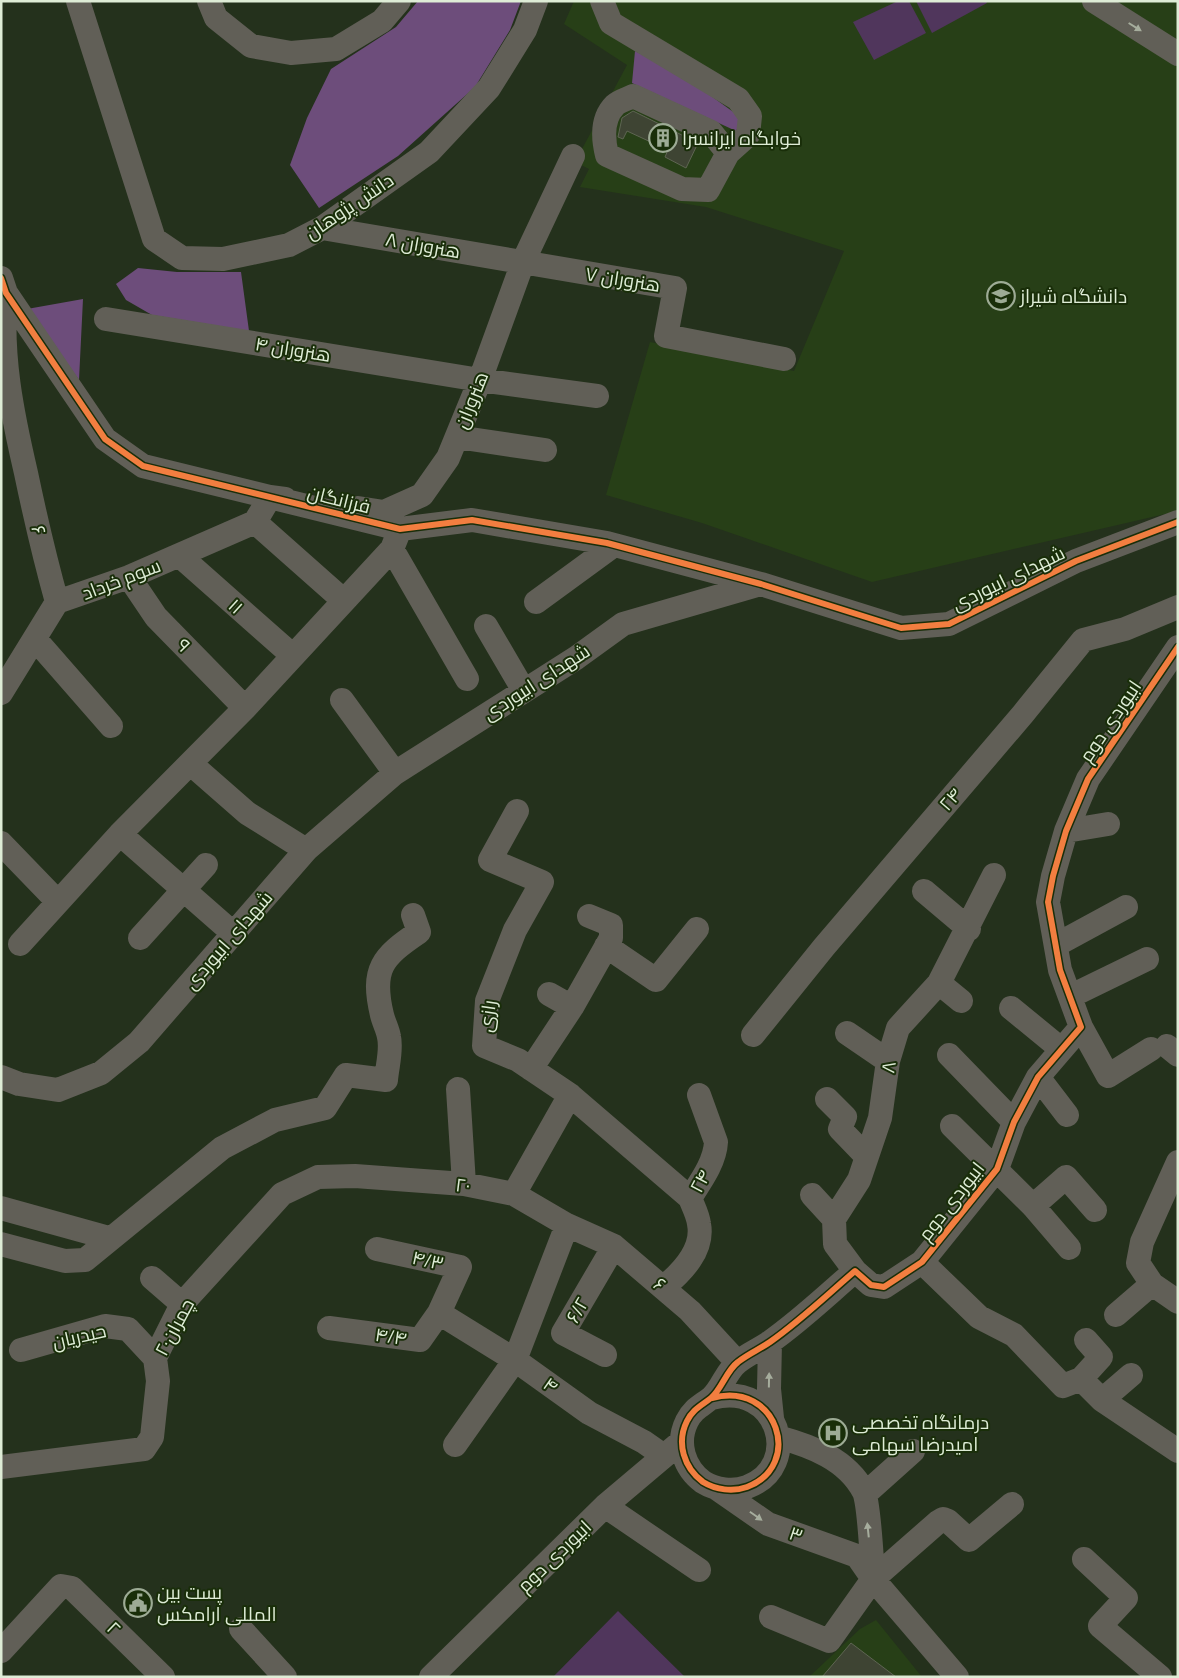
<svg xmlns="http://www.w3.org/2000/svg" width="1179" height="1678" viewBox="0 0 1179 1678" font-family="'Zilla Slab',Cairo,serif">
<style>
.built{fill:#273f17}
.green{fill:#50365c}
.forest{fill:#6d4d7b}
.building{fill:#3e4433;stroke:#5e6552}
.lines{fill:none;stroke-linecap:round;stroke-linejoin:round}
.minor{stroke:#615f57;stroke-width:24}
.cycleway-casing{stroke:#192e09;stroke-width:9}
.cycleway{stroke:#f27e40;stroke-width:6}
.oneway{fill:#a6ad9d}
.labels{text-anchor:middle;stroke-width:4;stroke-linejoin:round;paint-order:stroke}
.poi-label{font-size:19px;fill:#deecd6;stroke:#192e09;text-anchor:start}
.street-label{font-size:19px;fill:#deecd6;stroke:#192e09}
</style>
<rect width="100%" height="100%" fill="#24311c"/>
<path class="built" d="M574 1H1178V511L872 582 702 523 606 495 650 342 794 371 844 251 706 207 580 187 589 169 575 162 627 65 564 24Z
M876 1620 922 1677H809L860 1629Z"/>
<path class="green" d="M898 1H909L926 33 874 60 853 22Z
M916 1H986L987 3 932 33Z
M618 1611 685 1677H553Z"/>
<path class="forest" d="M418 1H521L510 30 475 87 398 156 319 208 290 165 307 118 331 69 396 27Z
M635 51 682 75 743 119 736 131 632 83Z
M138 268 177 272H241L249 331 152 315 126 300 116 284Z
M83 299 79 380 27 309Z"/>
<path class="building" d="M633 111 698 143 686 168 665 157 668 150 627 131 623 139 618 137 622 118Z
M851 1643 896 1677H822Z"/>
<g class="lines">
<path class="minor" d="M78 1 154 239 182 258 223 259 289 245 322 228 429 152 489 88 525 30 536 1
M209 1 216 18 251 46 291 53 336 49 382 21 399 1
M602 1 611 23 738 99 750 116 748 135 728 153 708 190 682 189 607 155C603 139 601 119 615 105 619 101 627 99 633 96L711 132 728 153
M1094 1 1178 54
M322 228 675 288 666 336 784 359
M1 278 6 293 105 439 143 466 400 529 472 520 607 543 761 584 901 628 949 624 1076 561 1178 522
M6 293C0 354 12 413 26 473 35 516 45 559 57 602
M106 319 480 380 597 396
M457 437 545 450
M358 508 384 512 422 495 448 458 480 380 523 262 573 156
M255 522 343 600
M392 549 467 679
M180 556 292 655
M129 577 156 617 245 708
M536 602 614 545
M486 626 524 691
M35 639 111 726
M1 693 57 602 129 577 255 522 270 497 285 499
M342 700 395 773
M191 764 247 813 306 850
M517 811 490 860 542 882 515 930 487 1001 484 1046 518 1060 570 1095 690 1198
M1066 831 1108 824
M120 834 234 934
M1 843 57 901
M924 891 969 929
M140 938 206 865
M20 944 120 834 245 708 392 549 400 529
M1056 945 1126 907
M606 946 656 980 697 929
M939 983 961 1001
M549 994 572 1007
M1071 996 1147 959
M1011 1008 1061 1049
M1081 1027 1108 1076 1151 1049
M847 1033 888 1061
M753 1035 824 947 1023 714 1083 640 1125 629 1178 607
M1167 1046 1178 1055
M949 1055 1014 1122
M531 1069 572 1007 611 938V925L589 916
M1 1077 19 1084 58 1090 101 1073 139 1042 306 850 395 773 576 658 623 624 761 584
M1038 1077 1067 1115
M458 1089 464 1184
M827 1099 845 1117 840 1129 866 1156
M952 1126 1033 1206 1069 1248
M1178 1162 1142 1242 1138 1263 1152 1284 1178 1302
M514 1194 570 1095
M812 1195 834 1219
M1033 1206 1066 1177 1095 1210
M1 1208 109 1238
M1 1244 65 1261 85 1260 222 1148 275 1120 325 1108 346 1075 386 1080C387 1067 392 1050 389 1037 388 1030 384 1023 382 1015 371 969 382 957 419 932L413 915
M922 1262 979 1317 1014 1335 1063 1386 1081 1379 1101 1357 1086 1340
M855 1271 835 1244 834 1219 859 1180 880 1118 888 1061 898 1028 939 983 994 875
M152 1278 182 1304
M664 1287C682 1272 704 1250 699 1224 698 1215 693 1206 690 1198 701 1181 715 1162 716 1142L699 1095
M439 1313 515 1360 589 1413 644 1442 664 1456
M1116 1315 1152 1284
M329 1328 420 1340 439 1313 460 1267 377 1249
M770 1342 769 1389 772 1418
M21 1350 105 1326 128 1329 155 1358
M605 1355 563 1333 614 1246
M1081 1379 1102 1400 1178 1451
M712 1398C778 1380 804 1466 747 1487 733 1492 716 1490 703 1482 684 1468 676 1443 687 1421 693 1409 701 1406 711 1398 722 1389 726 1371 738 1362 748 1354 760 1349 770 1342 800 1321 827 1295 855 1271L871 1285 884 1287 922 1262 997 1169 1014 1122 1038 1077 1081 1027 1060 970 1048 902 1053 876 1066 831 1088 779 1178 647
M1102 1400 1131 1375
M778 1437C811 1446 847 1459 864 1492 869 1504 872 1560 873 1577
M455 1445 515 1360 567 1225
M1 1467 144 1449 152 1437 158 1381 155 1358 182 1304 282 1194 318 1177 355 1176 464 1184 514 1194 567 1225 614 1246 690 1311 737 1362
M716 1488 768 1524 857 1556 873 1579 957 1677
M865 1494 913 1451
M605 1506 699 1570
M1084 1559 1126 1598 1100 1626 1160 1677
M771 1617 829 1641 873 1579 938 1522 943 1519 948 1521 969 1540 1012 1504
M241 1629 285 1677
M1 1651 61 1586 72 1588 163 1677
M431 1677 605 1506 682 1441"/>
<defs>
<path id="cycleway" d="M1 278 6 293 105 439 143 466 400 529 472 520 607 543 761 584 901 628 949 624 1076 561 1178 522
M712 1398C778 1380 804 1466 747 1487 733 1492 716 1490 703 1482 684 1468 676 1443 687 1421 693 1409 701 1406 711 1398 722 1389 726 1371 738 1362 748 1354 760 1349 770 1342 800 1321 827 1295 855 1271L871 1285 884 1287 922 1262 997 1169 1014 1122 1038 1077 1081 1027 1060 970 1048 902 1053 876 1066 831 1088 779 1178 647"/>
</defs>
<use href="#cycleway" class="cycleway-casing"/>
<use href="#cycleway" class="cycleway"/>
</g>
<defs><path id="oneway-solid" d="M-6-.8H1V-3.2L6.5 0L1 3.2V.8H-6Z" transform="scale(1.25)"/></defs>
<g class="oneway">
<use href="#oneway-solid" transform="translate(1135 27) rotate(32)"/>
<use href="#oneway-solid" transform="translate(769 1380) rotate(-89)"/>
<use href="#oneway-solid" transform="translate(756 1516) rotate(35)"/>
<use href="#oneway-solid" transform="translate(868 1530) rotate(-96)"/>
</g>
<defs>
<symbol id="building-ring" viewBox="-11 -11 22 22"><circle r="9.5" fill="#192e09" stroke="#9dab95" stroke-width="1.5"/><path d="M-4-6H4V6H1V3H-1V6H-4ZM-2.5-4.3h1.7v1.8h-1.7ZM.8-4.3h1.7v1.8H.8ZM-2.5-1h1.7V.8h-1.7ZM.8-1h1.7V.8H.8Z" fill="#9dab95"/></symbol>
<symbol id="university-ring" viewBox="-11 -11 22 22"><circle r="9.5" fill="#192e09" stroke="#9dab95" stroke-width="1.5"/><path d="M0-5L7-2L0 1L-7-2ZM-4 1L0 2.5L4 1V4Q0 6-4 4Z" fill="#9dab95"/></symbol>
<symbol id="hospital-ring" viewBox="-11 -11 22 22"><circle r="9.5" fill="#192e09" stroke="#9dab95" stroke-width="1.5"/><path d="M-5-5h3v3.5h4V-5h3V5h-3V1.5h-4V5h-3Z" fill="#9dab95"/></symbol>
<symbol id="civic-ring" viewBox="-11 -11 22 22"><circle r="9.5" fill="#192e09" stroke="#9dab95" stroke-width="1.5"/><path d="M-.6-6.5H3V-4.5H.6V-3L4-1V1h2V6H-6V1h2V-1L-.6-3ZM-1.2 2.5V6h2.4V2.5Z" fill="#9dab95"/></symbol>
</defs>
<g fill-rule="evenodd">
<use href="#building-ring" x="647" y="122" width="32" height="32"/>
<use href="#university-ring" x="985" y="280" width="32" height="32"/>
<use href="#hospital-ring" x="817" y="1417" width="32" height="32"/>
<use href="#civic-ring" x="122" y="1587" width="32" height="32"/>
</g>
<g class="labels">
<g class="poi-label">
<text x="682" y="145">خوابگاه ایرانسرا</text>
<text x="1020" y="303">دانشگاه شیراز</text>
<text x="852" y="1429">درمانگاه تخصصی<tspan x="852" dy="22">امیدرضا سهامی</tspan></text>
<text x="157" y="1599">پست بین<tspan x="157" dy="22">المللی ارامکس</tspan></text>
</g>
<g class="street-label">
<text transform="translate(349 206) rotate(-34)" y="7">دانش پژوهان</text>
<text transform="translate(423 245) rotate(10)" y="7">هنروران ۸</text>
<text transform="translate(623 279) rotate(9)" y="7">هنروران ۷</text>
<text transform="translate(293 349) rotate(9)" y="7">هنروران ۴</text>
<text transform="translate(471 400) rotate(-68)" y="7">هنروران</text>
<text transform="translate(339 499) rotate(14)" y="7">فرزانگان</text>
<text transform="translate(39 530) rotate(77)" y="7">۶</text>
<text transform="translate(1008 578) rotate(-26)" y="7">شهدای ابیوردی</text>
<text transform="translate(121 579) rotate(-21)" y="7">سوم خرداد</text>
<text transform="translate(236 606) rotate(42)" y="7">۱۱</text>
<text transform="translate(184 645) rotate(46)" y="7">۹</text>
<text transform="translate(536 682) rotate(-33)" y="7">شهدای ابیوردی</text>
<text transform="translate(1110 721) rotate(-56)" y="7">ابیوردی دوم</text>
<text transform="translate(950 799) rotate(-49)" y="7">۲۴</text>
<text transform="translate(228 940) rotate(-49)" y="7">شهدای ابیوردی</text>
<text transform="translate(487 1016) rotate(-82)" y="7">رازی</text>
<text transform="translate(888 1067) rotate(-81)" y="7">۸</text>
<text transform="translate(700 1181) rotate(-62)" y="7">۲۴</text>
<text transform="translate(463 1185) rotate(7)" y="7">۲۰</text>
<text transform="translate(951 1201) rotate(-52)" y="7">ابیوردی دوم</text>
<text transform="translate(428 1260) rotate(12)" y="7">۴/۳</text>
<text transform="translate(660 1284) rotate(40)" y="7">۶</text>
<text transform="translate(577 1310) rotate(-60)" y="7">۶/۲</text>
<text transform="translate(174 1327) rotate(-62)" y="7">چمران۲۰</text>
<text transform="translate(79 1336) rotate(-13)" y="7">حیدریان</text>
<text transform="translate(391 1336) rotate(8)" y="7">۴/۴</text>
<text transform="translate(551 1385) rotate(35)" y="7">۴</text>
<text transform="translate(796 1534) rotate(19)" y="7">۳</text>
<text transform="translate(554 1556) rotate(-44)" y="7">ابیوردی دوم</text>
<text transform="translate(114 1628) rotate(44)" y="7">۲</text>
</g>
</g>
<rect width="1179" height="1678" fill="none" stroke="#deecd6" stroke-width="5"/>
</svg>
